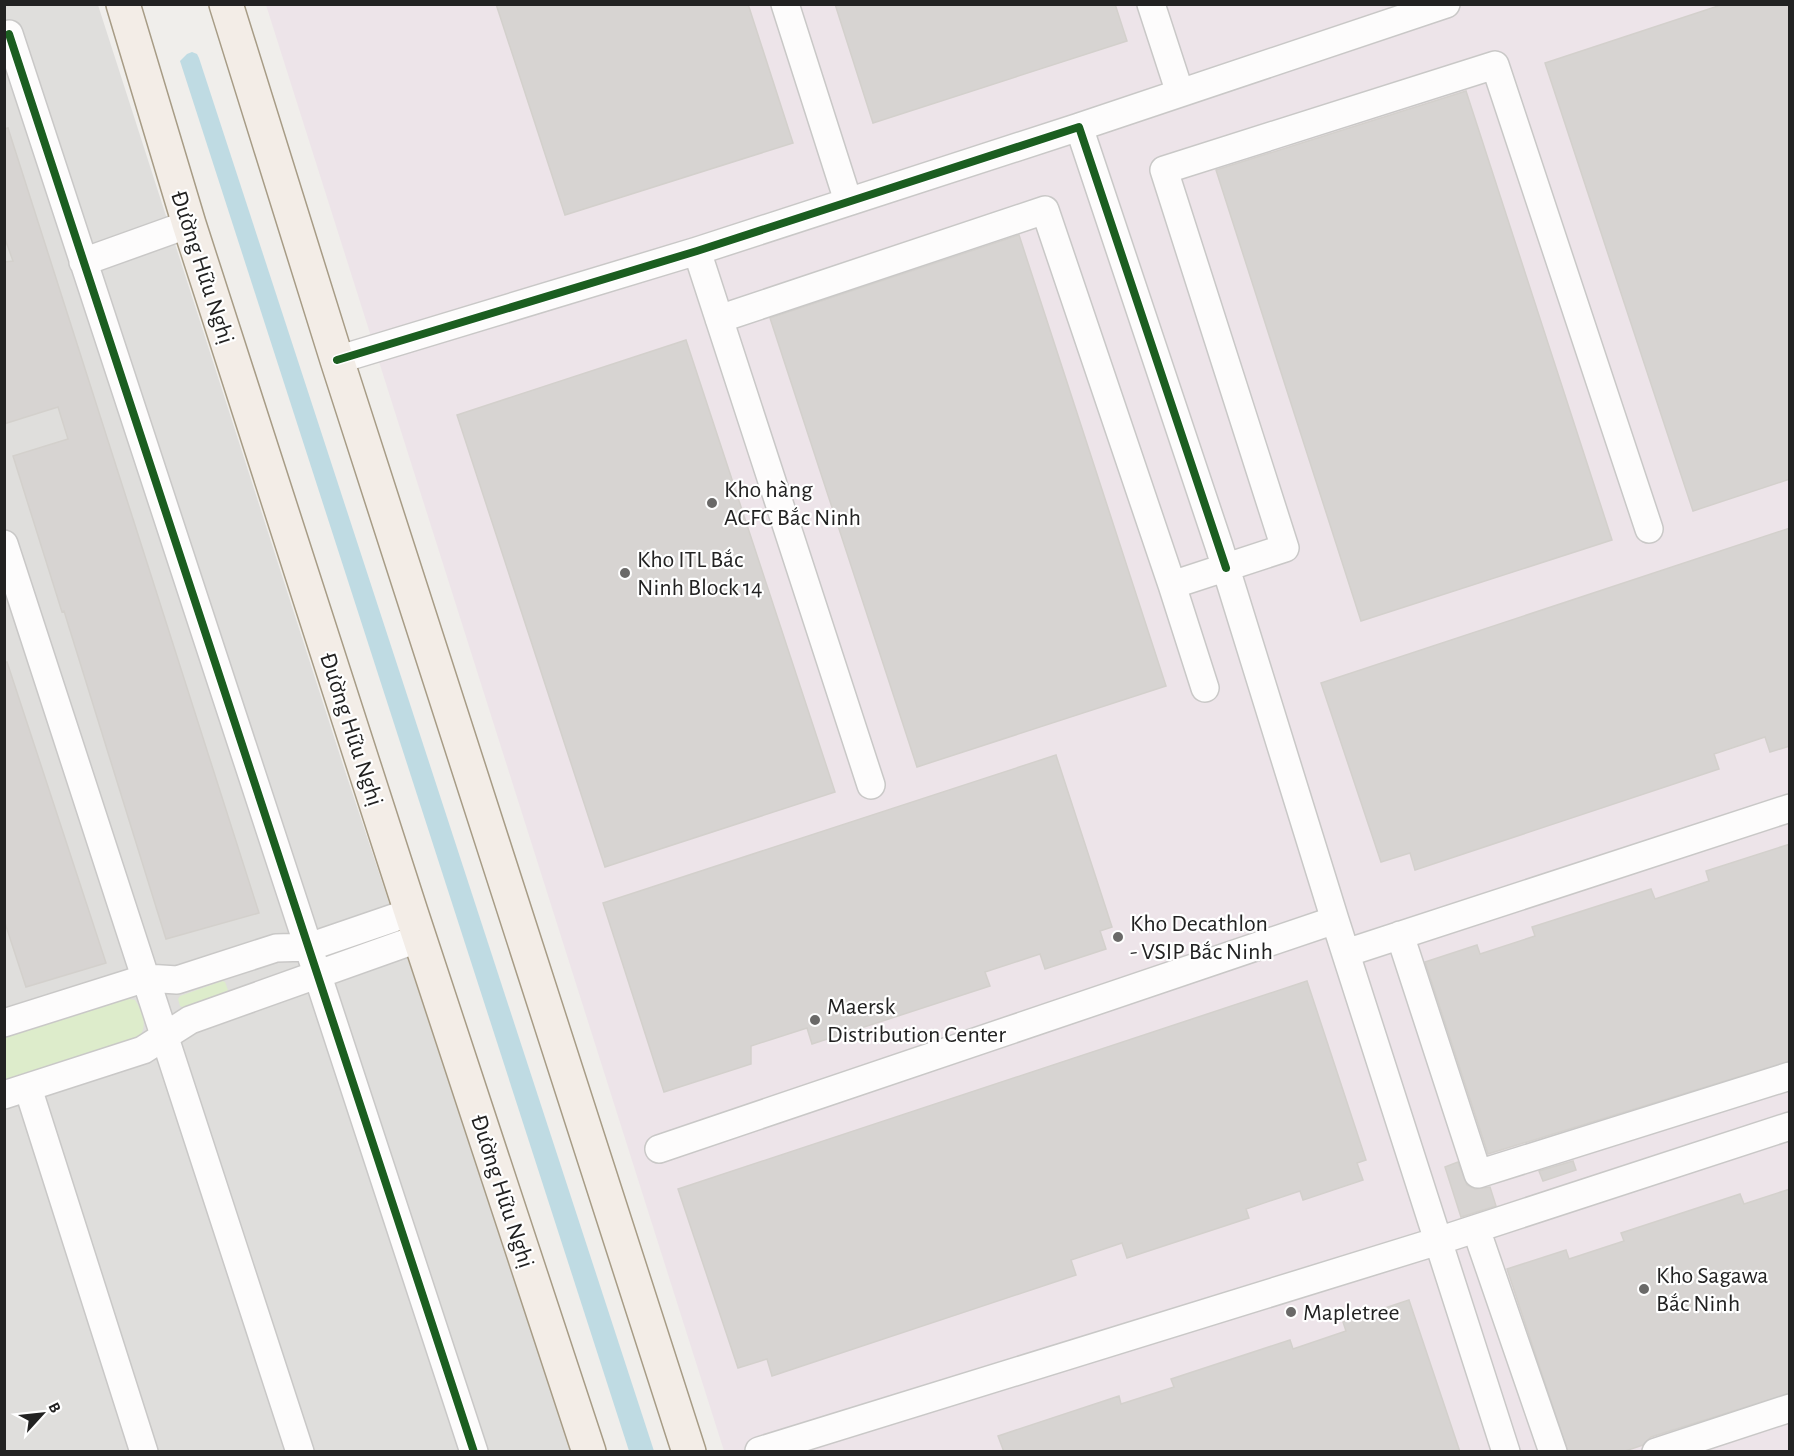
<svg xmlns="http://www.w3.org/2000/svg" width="1794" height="1456" viewBox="0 0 1794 1456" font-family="'Alegreya Sans',sans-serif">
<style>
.residential{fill:#dfdedc}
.industrial{fill:#ede4e9}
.grass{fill:#ddeccb}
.water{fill:#bfdbe3}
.building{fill:#d7d4d2;stroke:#d3d0cc;stroke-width:1.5}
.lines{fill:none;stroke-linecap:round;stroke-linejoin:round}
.minor-casing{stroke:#c9c8c7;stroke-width:30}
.major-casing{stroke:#a79c86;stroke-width:36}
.minor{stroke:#fdfcfc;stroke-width:27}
.major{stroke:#f3ede7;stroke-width:33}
.cycleway-casing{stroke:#fff;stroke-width:11}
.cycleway{stroke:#1b5e20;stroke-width:8}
.poi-dot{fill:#6a6968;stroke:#fff;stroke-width:2}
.labels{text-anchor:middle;stroke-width:4.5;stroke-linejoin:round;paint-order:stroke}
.street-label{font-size:24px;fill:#222;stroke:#fff}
.poi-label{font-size:24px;fill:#222;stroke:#fff;text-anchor:start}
</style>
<rect width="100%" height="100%" fill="#f0eeeb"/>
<path class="residential" d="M5 5H98L345 771 572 1451 5 1452Z"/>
<path class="industrial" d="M266 5H1789V1451H724Z"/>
<path class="grass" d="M222 981 225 982 228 990 226 995 187 1009 180 1006 178 999 180 996Z
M124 998 135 1000C143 1012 149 1028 137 1039L5 1085 4 1036Z"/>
<path class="water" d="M192 52 197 54 199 58 654 1451H629L180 61 187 54Z"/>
<path class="building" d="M496 4H748L793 143 565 215Z
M835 4H1115L1127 41 873 123Z
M1724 4H1790V479L1693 511 1545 63Z
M1466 91 1612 540 1361 621 1216 170Z
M8 128 259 913 166 939 64 611 62 612 13 456 68 439 58 407 4 424V262L13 261 4 236V129Z
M1019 235 1166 686 917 767 770 318Z
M686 340 835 792 605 867 457 415Z
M1790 528V746L1770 752 1765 737 1714 754 1719 769 1415 870 1410 853 1381 862 1321 683Z
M7 662 106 963 26 987 4 920V663Z
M1056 755 1112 927 1100 931 1106 949 1045 969 1040 954 985 972 990 986 812 1044 807 1028 751 1046V1064L664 1092 603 903Z
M1790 844V1061L1488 1154 1425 962 1477 945 1480 954 1535 936 1532 927 1651 889 1655 899 1709 881 1706 871Z
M1307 981 1366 1160 1357 1163 1363 1180 1303 1200 1300 1191 1246 1209 1249 1218 1127 1258 1122 1243 1071 1260 1076 1275 772 1376 767 1359 738 1368 678 1189Z
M1573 1161 1576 1170 1543 1181 1539 1171Z
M1458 1162 1467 1185 1475 1189 1490 1187 1496 1206 1461 1217 1445 1167Z
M1790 1189V1393L1651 1437 1643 1445 1622 1452H1568L1507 1269 1566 1250 1569 1259 1624 1241 1621 1233 1740 1194 1744 1204Z
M1409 1300 1460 1452H1004L998 1436 1119 1396 1121 1404 1174 1387 1171 1379 1290 1340 1293 1349 1346 1331 1343 1322Z"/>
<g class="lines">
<defs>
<path id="minor" d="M785 4 848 201
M1151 4 1180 93
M9 34 474 1452
M1079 127 1446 4
M697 251 871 785
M83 262 189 224
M719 319 1045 210 1172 585 1285 548 1164 170 1495 65 1649 529
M337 360 697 251 1079 127 1219 546 1335 920 1506 1452
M4 544 300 1452
M1172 585 1205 688
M1400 935 1478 1174 1790 1076
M1346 953 1790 808
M4 1023 146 978 177 980 276 948 309 947 411 912
M28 1088 144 1452
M4 1095 143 1050 190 1020 420 938
M659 1149 1335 920
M1476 1229 1553 1452
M759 1451 1438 1241 1790 1126
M1656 1452 1790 1408"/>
<path id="major" d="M123 4 189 224 411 912 589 1452
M226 4 337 360 689 1452"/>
</defs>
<use href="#minor" class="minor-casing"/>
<use href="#major" class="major-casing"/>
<use href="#minor" class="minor"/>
<use href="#major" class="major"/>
<defs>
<path id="cycleway" d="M9 34 474 1452
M337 360 697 251 1079 127 1226 568"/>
</defs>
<use href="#cycleway" class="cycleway-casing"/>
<use href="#cycleway" class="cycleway"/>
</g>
<g class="poi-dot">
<circle cx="712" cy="503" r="6"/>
<circle cx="625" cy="573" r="6"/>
<circle cx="1118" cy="937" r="6"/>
<circle cx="815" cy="1020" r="6"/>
<circle cx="1644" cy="1289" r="6"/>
<circle cx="1291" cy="1312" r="6"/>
</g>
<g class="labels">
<g class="street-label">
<text transform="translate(203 267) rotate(72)" y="8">Đường Hữu Nghị</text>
<text transform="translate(352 729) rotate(72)" y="8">Đường Hữu Nghị</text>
<text transform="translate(503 1191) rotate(72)" y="8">Đường Hữu Nghị</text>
</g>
<g class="poi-label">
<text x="724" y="497">Kho hàng<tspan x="724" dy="28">ACFC Bắc Ninh</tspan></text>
<text x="637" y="567">Kho ITL Bắc<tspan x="637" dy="28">Ninh Block 14</tspan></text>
<text x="1130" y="931">Kho Decathlon<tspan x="1130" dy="28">- VSIP Bắc Ninh</tspan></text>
<text x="827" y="1014">Maersk<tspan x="827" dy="28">Distribution Center</tspan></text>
<text x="1656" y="1283">Kho Sagawa<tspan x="1656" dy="28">Bắc Ninh</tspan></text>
<text x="1303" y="1320">Mapletree</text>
</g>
</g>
<rect width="1794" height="1456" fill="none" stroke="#222222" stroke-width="12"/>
<g transform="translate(42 1414) rotate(63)" stroke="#ffffff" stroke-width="4.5" paint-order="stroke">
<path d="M0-4.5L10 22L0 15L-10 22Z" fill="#222222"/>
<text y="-9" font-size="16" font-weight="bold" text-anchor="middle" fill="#222222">B</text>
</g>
</svg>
